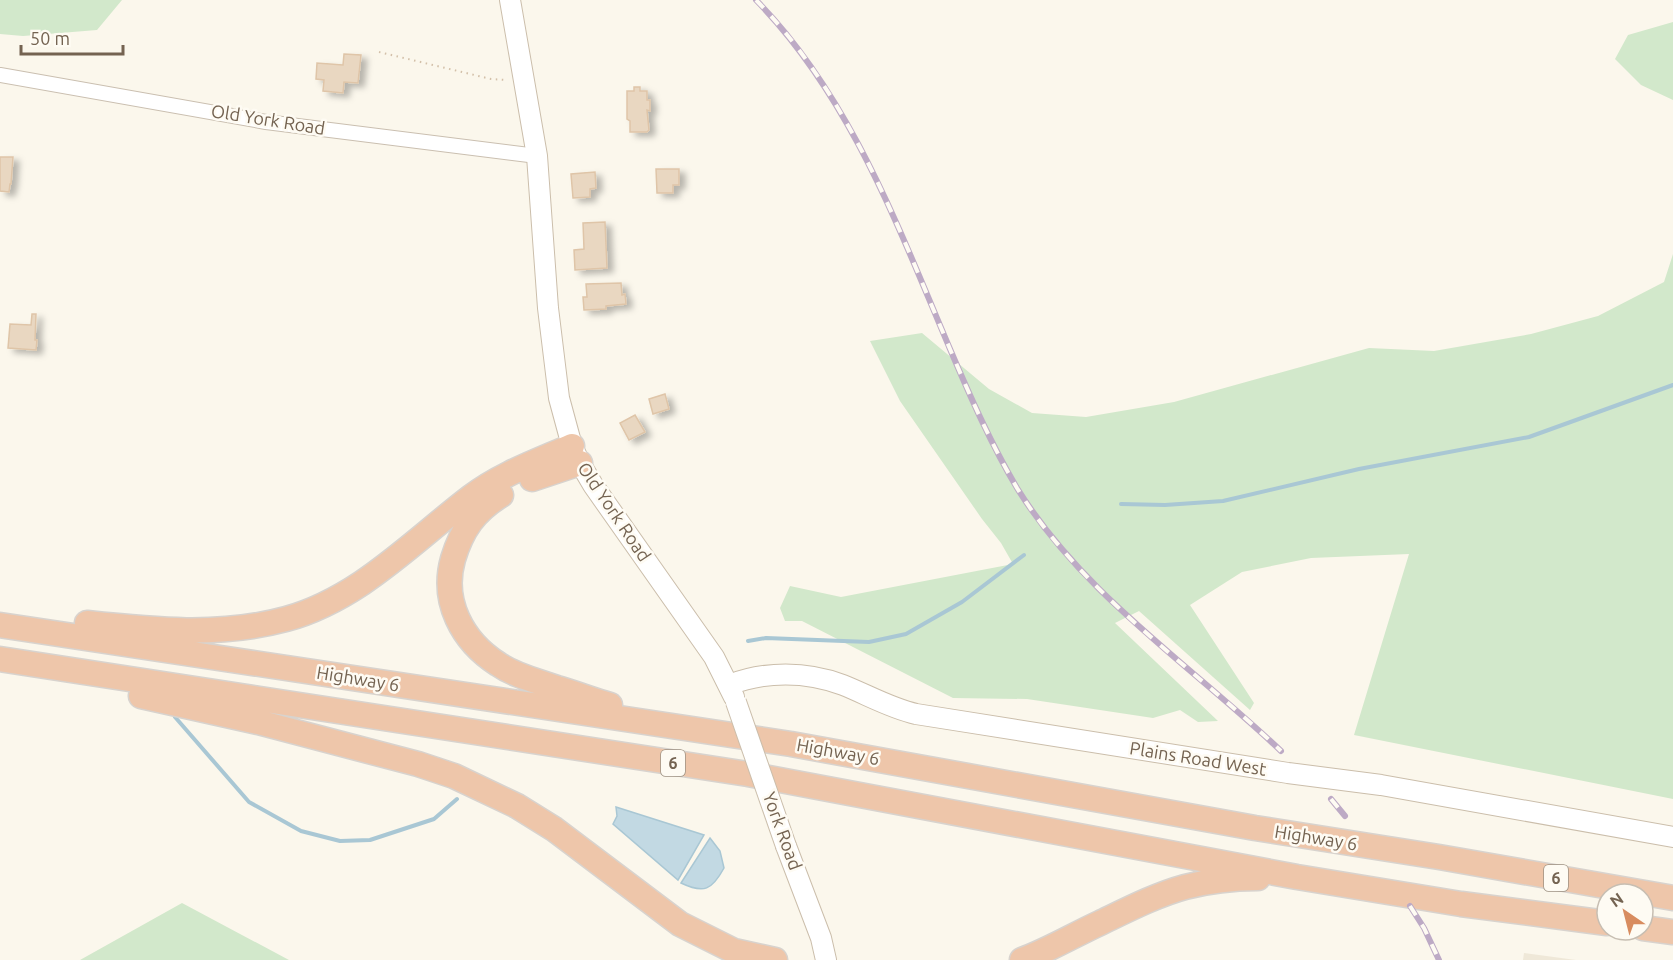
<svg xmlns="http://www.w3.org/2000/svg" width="1673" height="960" viewBox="0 0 1673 960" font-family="Ubuntu,sans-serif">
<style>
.residential{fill:#efe8d8}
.green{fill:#d2e8cb}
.water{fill:#c2d9e3;stroke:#a9c7d4;stroke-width:1.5}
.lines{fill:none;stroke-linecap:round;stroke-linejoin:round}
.stream{stroke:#a9c7d4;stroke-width:4}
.building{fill:#e9d7c1;stroke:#dfc5a8;stroke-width:1.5;filter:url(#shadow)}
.street-casing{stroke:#cabfb0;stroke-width:16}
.secondary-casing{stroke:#cbbeab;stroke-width:22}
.highway-casing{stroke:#d8d3ce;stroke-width:27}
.path{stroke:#d3c0a9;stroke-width:2;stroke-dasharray:1.5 4.5;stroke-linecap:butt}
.street{stroke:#fff;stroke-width:14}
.secondary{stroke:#fff;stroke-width:20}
.highway{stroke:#eec6aa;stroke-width:24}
.rail-casing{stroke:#bdaac5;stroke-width:6}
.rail{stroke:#fefbf3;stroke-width:4;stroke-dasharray:11;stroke-linecap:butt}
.secondary-bridge-casing{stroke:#cbbeab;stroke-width:22;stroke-linecap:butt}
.secondary-bridge{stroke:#fff;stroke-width:20}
.labels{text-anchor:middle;stroke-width:5;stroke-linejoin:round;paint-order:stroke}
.shield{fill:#fefbf3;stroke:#9d9182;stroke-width:1.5}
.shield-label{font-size:16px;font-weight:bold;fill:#746351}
.street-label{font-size:18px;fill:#746351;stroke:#fefbf3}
</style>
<defs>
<filter id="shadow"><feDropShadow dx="6" dy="4" stdDeviation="3" flood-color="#0004"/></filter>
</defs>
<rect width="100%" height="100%" fill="#fbf7ec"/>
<path class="residential" d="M1524 953 1576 960H1523Z"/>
<path class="green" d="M0 0H122L97 30 23 36 0 34Z
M1673 22V100L1641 85 1615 59 1628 35Z
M1673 254V799L1354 735 1409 554 1311 558 1242 572 1190 605 1254 703 1250 710 1139 611 1115 623 1218 721 1198 722 1180 710 1153 718 1027 699 953 698 802 621H785L780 608 790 586 841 597 1013 564 1001 543 982 519 900 401 870 341 922 333 989 389 1032 413 1086 417 1174 402 1369 348 1434 351 1531 334 1598 316 1664 282Z
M182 903 289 960H80Z"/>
<path class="water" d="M616 807 704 835 678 880 613 824 617 816Z
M710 838 720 851 724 868C712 890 704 894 681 883Z"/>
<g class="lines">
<path class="stream" d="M1121 504 1165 505 1223 501 1359 469 1529 437 1673 385
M748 641 766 638 869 642 906 634 962 602 1024 555
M175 717 249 802 301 831 340 841 370 840 434 819 457 799"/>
</g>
<path class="building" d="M344 54 361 55 358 83 344 82 343 93 323 91 324 80 316 79 317 63 343 65Z
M634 87H640V91H647V100H650V111L647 110 649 130 647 132H630V121L627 119V91H634Z
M0 157H13L11 184H10L9 192 0 191Z
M656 169H679V185H673V193H657Z
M595 172 596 188 590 189V197L573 198 571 174Z
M605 222 607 268 575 270 574 250 584 249 583 223Z
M621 283 622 295 625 294 626 304 606 306V309L584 310 583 297H587L586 284Z
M32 314H36L35 340H37L36 350 8 348 10 324 31 325Z
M665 394 669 409 653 414 649 399Z
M635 415 645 432 629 440 620 423Z"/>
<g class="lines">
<defs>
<path id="street" d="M0 75 266 122 537 156"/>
<path id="secondary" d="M510 0 537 156 548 308 559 398 572 446 580 463 593 485 714 657 734 697
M729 685C765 671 806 671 843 685 868 695 890 708 916 714L1288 773 1381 785 1673 837
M786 846 821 938 826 960"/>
<path id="highway" d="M532 479 580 463
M501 495C475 511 462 529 453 559 441 601 462 641 498 664 515 676 538 681 557 688 575 693 592 700 610 705
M87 623C153 630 220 637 286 619 359 599 412 542 471 497 501 474 538 461 572 446
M0 625 791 744 1255 828 1439 857 1673 898
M0 659 748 774 1297 877 1461 904 1607 923
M141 696 258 722 418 764 454 776 517 806 554 829 680 924 734 951 775 960
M1643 928 1673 932
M1022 960C1049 950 1074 935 1100 923 1127 910 1156 895 1185 887 1208 881 1234 878 1258 878"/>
</defs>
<use href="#street" class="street-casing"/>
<use href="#secondary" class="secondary-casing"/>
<use href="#highway" class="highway-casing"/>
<path class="path" d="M379 52 491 79 506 80"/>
<use href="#street" class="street"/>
<use href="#secondary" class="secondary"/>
<use href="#highway" class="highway"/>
<defs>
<path id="rail" d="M756 0C851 97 898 227 950 349 970 396 991 444 1017 488 1083 595 1191 665 1281 751
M1331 799 1345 816
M1410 906 1424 928 1439 960"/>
</defs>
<use href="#rail" class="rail-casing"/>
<use href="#rail" class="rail"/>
<defs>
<path id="secondary-bridge" d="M736 702 786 846"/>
</defs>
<use href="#secondary-bridge" class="secondary-bridge-casing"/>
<use href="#secondary-bridge" class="secondary-bridge"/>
</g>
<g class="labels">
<g class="shield">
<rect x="661" y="750" width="24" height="26" rx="4.5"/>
<rect x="1544" y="865" width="24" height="26" rx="4.5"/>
</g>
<g class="shield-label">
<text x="673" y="769">6</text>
<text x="1556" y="884">6</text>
</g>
<g class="street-label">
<text transform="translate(268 120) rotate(9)" y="6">Old York Road</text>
<text transform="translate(614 512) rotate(56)" y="6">Old York Road</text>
<text transform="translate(358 679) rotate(9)" y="6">Highway 6</text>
<text transform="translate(838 752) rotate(10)" y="6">Highway 6</text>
<text transform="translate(1198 759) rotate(9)" y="6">Plains Road West</text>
<text transform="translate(782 831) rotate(70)" y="6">York Road</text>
<text transform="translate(1316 838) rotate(9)" y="6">Highway 6</text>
</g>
</g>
<g transform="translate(1625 912) rotate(325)"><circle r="28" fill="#fefbf3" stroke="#c7beb2" stroke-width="1.5"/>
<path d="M0-4.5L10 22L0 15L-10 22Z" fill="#d88c5f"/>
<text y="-9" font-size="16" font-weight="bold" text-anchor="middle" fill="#746351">N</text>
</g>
<path d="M21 45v9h102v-9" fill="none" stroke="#746351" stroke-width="3"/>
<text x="30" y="45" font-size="18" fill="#746351" stroke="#fefbf3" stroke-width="4.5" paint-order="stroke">50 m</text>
</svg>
